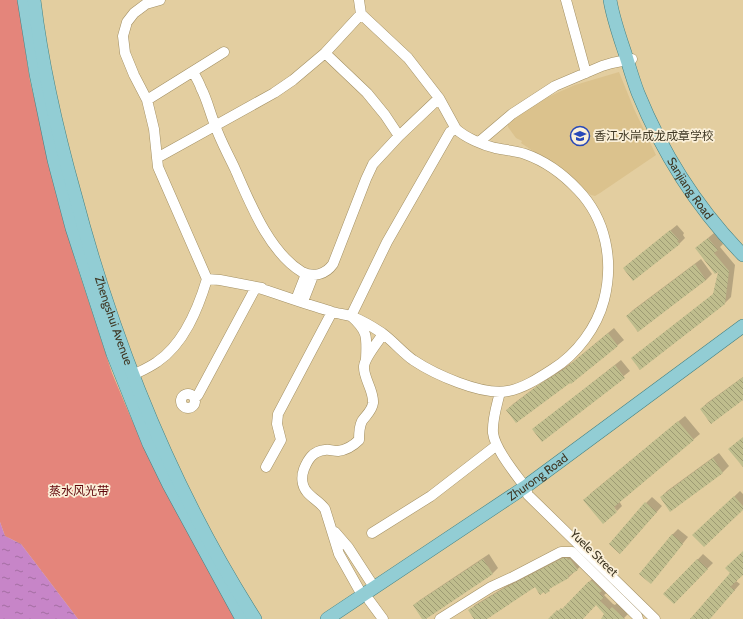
<svg xmlns="http://www.w3.org/2000/svg" width="743" height="619" viewBox="0 0 743 619" font-family="Cabin,'Noto Sans SC',sans-serif">
<style>
.built{fill:#dbc28d}
.park{fill:#e4857b}
.water{fill:url(#water-ripples)}
.shadow{fill:#0003}
.building{fill:url(#building-back-hatch)}
.lines{fill:none;stroke-linecap:round;stroke-linejoin:round}
.minor-casing{stroke:#a39064;stroke-width:11}
.major-casing{stroke:#458283;stroke-width:14}
.minor{stroke:#fff;stroke-width:10}
.major{stroke:#92cdd4;stroke-width:13}
.labels{text-anchor:middle;stroke-width:3.5;stroke-linejoin:round;paint-order:stroke}
.poi-label{font-size:12px;fill:#3e3623;stroke:#fbf0d9;text-anchor:start}
.street-label{font-size:12px;fill:#3e3623;stroke:#fbf0d9}
.park-label{font-size:12px;fill:#5e0409;stroke:#fbf0d9}
</style>
<defs>
<pattern id="water-ripples" width="26" height="14" patternUnits="userSpaceOnUse"><rect width="26" height="14" fill="#c785c8"/><path d="M2 4q2-2 4 0t4 0M15 11q2-2 4 0t4 0" fill="none" stroke="#a36ea2"/></pattern>
<pattern id="building-back-hatch" width="6" height="6" patternUnits="userSpaceOnUse"><rect width="6" height="6" fill="#bfbd8d"/><path d="M-1 5l2 2M0 0l6 6M5-1l2 2" fill="none" stroke="#9d9a73"/></pattern>
</defs>
<rect width="100%" height="100%" fill="#e3cea0"/>
<path class="built" d="M619 72 634 109 656 155 600 193 595 196 591 195 563 171 521 143 522 141 516 138 508 127V124L524 112 544 99 559 92 575 85Z"/>
<path class="park" d="M0 0H18L30 81 63 216 76 263 112 373 131 418 169 496 235 619H78L21 544 5 536 0 522Z"/>
<path class="water" d="M0 522 5 536 21 544 78 619H0Z"/>
<path class="shadow" d="M677 225 684 233 683 235 685 238 679 244 624 268Z
M714 233 723 244 720 247 735 265 731 297 725 303 632 358 715 293 719 269 702 243Z
M701 259 712 274 706 280 638 330 627 316 633 310Z
M614 328 624 340 571 383 570 382 507 410 513 404 544 381 573 362Z
M621 360 630 371 542 441 540 424Z
M743 377V399L701 409 707 403Z
M685 416 700 434 619 501 622 506 617 511 611 503 590 494Z
M719 453 729 466 723 472 671 510 661 497 667 491Z
M740 491 743 494V508L694 535Z
M652 497 662 506 626 547 646 503Z
M678 529 688 537 651 583 672 535Z
M743 552V573L736 581 740 584 709 619H691L731 573Z
M489 554 498 568 492 574 423 619 414 605 420 600Z
M569 554 583 564 569 577 555 584 546 592 536 586 486 619H475L470 610 475 605 510 584Z
M703 554 713 563 674 602 665 594Z
M594 577 608 592 604 595 613 604 615 605 617 603 629 613 623 619H602L606 615 596 604 582 619H572L562 610Z"/>
<path class="building" d="M670 230 679 240 677 241 680 244 633 281 623 268Z
M708 238 718 250 714 253 729 271 725 304 640 370 631 358 713 294 718 272 715 274 695 248Z
M695 264 706 280 638 332 626 316Z
M608 333 618 346 571 384 570 383 516 423 506 410 537 386 566 368Z
M615 365 625 378 542 442 532 429Z
M743 377V400L711 424 700 409Z
M678 421 694 440 614 507 617 512 603 524 583 500Z
M743 437V467L728 449Z
M713 458 723 473 670 512 660 497Z
M734 496 743 506V510L704 547 692 535Z
M645 502 657 512 620 554 609 544Z
M672 534 683 544 651 584 639 574Z
M743 551V575L730 587 735 590 710 619H690L730 573 725 568Z
M563 558H567L568 560 570 559 578 570 568 576 569 578 549 589 550 591 545 594 544 592 540 595 535 587 487 619H474L468 610 503 589Z
M483 559 493 574 426 619H422L413 605Z
M697 559 708 569 674 604 663 594Z
M592 581 602 591 599 593 604 597 600 601 609 609H610L612 607 625 619H601L604 614 596 605 583 619H548L557 610 558 611 561 608 562 609 588 582Z"/>
<g class="lines">
<defs>
<path id="minor" d="M566 0 586 73
M325 53 367 93 385 115 399 136
M193 72C196 77 199 82 201 88 207 99 210 113 215 125 220 140 228 154 235 169 250 203 269 252 302 272 314 278 326 274 333 264L366 179 373 164 399 136 439 98
M147 100 224 52
M479 142 512 114 555 86 602 66 612 63 632 59
M157 158 274 93 293 80 325 53 361 14
M306 274 297 297 300 301 304 299 313 276
M207 279 220 280 262 288
M366 359C367 337 368 331 351 316L387 242 450 132 456 129
M133 375C141 371 150 367 157 362 184 344 198 309 207 279L158 167 154 129 147 100 134 75 125 53 123 36 127 22 134 13 146 4 160 0
M500 392C497 405 492 419 493 433 495 449 515 473 525 487L528 495 655 619
M181 401a7 7 0 1 1 14 0a7 7 0 1 1-14 0Z
M195 398 198 395 256 287C281 295 305 304 330 311 337 314 346 314 353 317 363 321 373 327 382 333 393 341 402 352 413 360 434 374 482 396 508 391 524 388 539 378 553 369 577 354 597 327 604 300 614 261 606 219 578 190 563 174 545 161 525 154 516 151 505 150 495 148 483 145 466 138 456 129L439 98 408 58 361 14 359 0
M266 467 281 440 277 424 278 414 332 312
M335 532 348 547 374 587
M372 533 431 496 497 445
M362 595 339 554 325 509C320 502 313 499 307 492 302 486 301 477 304 469 308 459 313 451 325 450 329 449 333 451 338 451 346 450 353 446 359 440 359 434 359 427 362 421 366 415 372 411 373 403 374 390 363 378 364 366 365 357 378 342 383 334
M369 600 383 619
M440 619 491 587 513 577 561 552H572L637 616 638 619"/>
<g id="major">
<path d="M24 0 36 74 54 160 72 228 113 354 149 444 169 485 242 619"/>
<path id="s1" d="M34 0C42 66 57 131 75 195 114 343 172 489 255 619"/>
<path id="s2" d="M610 0C613 18 619 35 625 53 629 66 633 80 638 93 662 152 698 209 743 255"/>
<path id="s3" d="M327 619 525 487 743 326"/>
</g>
</defs>
<use href="#minor" class="minor-casing"/>
<use href="#major" class="major-casing"/>
<use href="#minor" class="minor"/>
<use href="#major" class="major"/>
</g>
<defs>
<symbol id="school-ring" viewBox="-11 -11 22 22"><circle r="9.5" fill="#fbf0d9" stroke="#2848b8" stroke-width="1.5"/><path d="M0-5L7-2L0 1L-7-2ZM-4 1L0 2.5L4 1V4Q0 6-4 4Z" fill="#2848b8"/></symbol>
</defs>
<g fill-rule="evenodd">
<use href="#school-ring" x="569" y="125" width="22" height="22"/>
</g>
<g class="labels">
<g class="poi-label">
<text x="594" y="140">香江水岸成龙成章学校</text>
</g>
<g class="street-label">
<text dy="4" stroke="none"><textPath href="#s2" startOffset="206">Sanjiang Road</textPath></text>
<text dy="4" stroke="none"><textPath href="#s1" startOffset="331">Zhengshui Avenue</textPath></text>
<text dy="4" stroke="none"><textPath href="#s3" startOffset="254">Zhurong Road</textPath></text>
<text transform="translate(594 553) rotate(44)" y="4">Yuele Street</text>
</g>
<g class="park-label">
<text x="79" y="495">蒸水风光带</text>
</g>
</g>
</svg>
